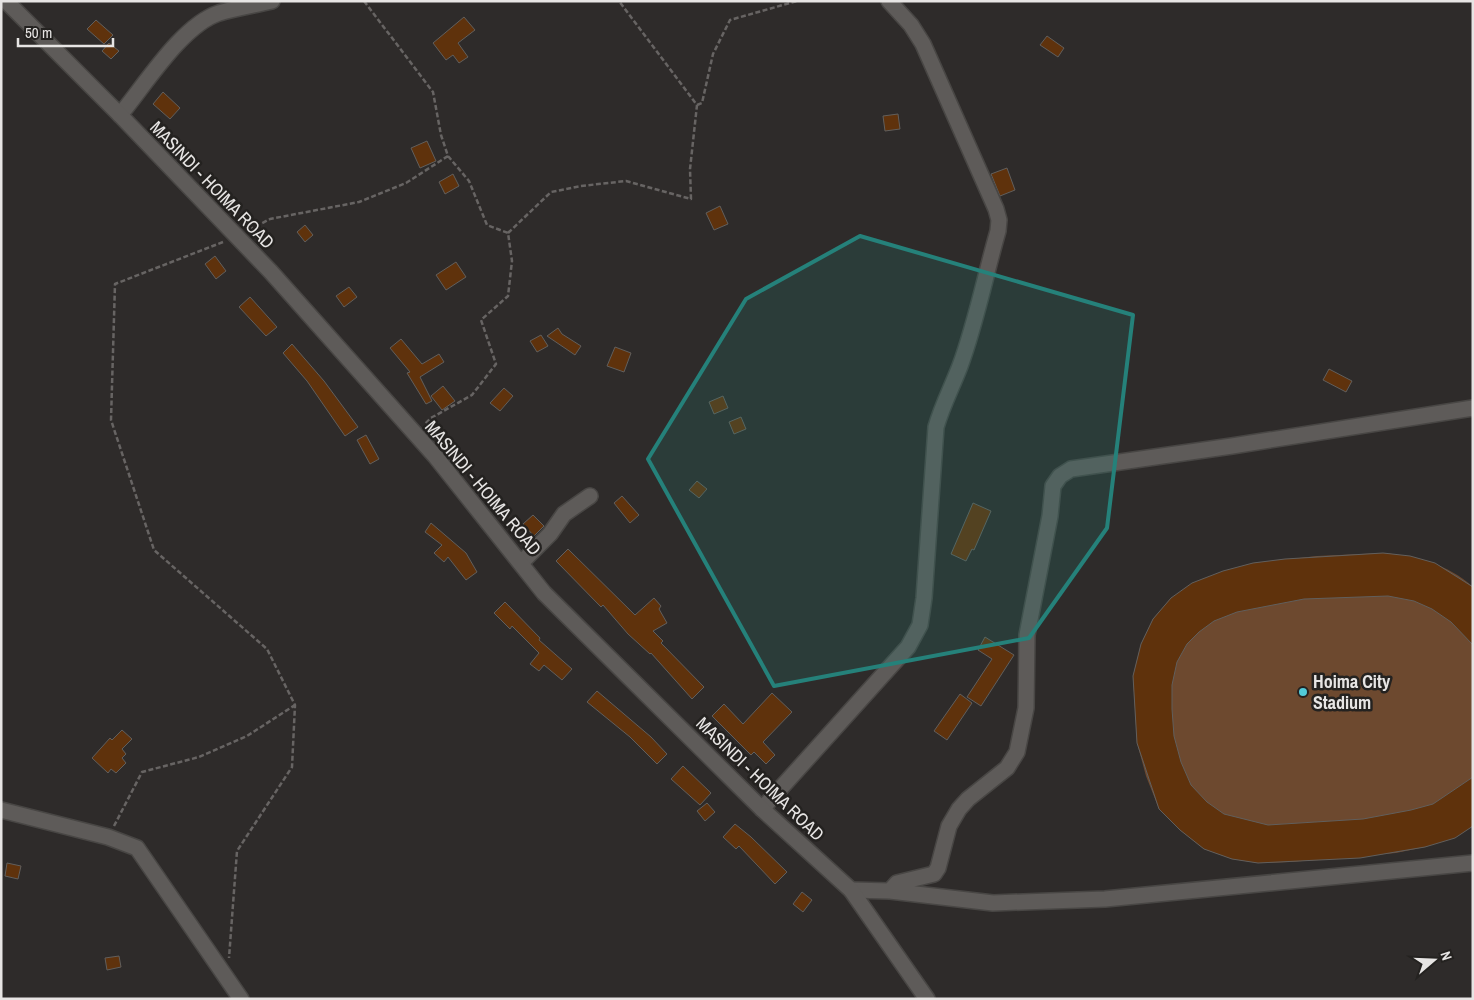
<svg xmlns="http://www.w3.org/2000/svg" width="1474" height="1000" viewBox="0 0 1474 1000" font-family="'Archivo Narrow',sans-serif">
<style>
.green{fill:#6d492f}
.building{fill:#5f320c;stroke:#615f5d}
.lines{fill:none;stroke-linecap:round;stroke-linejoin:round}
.minor-casing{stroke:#484644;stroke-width:18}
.secondary-casing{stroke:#484644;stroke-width:18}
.path{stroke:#676463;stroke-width:2.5;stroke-dasharray:5 2.5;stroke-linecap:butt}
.minor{stroke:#5e5b59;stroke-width:15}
.secondary{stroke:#5e5b59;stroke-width:15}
.marked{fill:#25817a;fill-opacity:0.2;stroke:#25817a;stroke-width:4;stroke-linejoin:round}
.poi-dot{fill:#52cbd9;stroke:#242220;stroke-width:2}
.labels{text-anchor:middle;stroke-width:5;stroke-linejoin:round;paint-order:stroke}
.street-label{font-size:18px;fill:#e7e5e4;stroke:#242220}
.poi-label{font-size:18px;font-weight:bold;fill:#e7e5e4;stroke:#242220;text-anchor:start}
</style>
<rect width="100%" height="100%" fill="#2e2b2a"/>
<path class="green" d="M1383 553C1417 556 1447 564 1473 587V826L1425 847 1396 853 1291 862 1258 863 1232 859 1204 849 1180 830 1159 809 1146 776 1137 743 1133 676 1141 644 1153 619 1171 598 1253 563 1317 556Z"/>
<path class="building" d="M464 17 475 30 458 43 468 57 459 63 453 55 446 60 433 43Z
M96 20 113 35 104 44 87 29Z
M1047 36 1064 48 1058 57 1040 45Z
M109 43 119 51 111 59 102 51Z
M163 92 180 108 170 119 153 104Z
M898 114 900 129 885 131 883 116Z
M427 141 436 161 420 168 411 148Z
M1007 168 1015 190 1000 196 991 174Z
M453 174 459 186 445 194 439 182Z
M720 206 728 224 714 230 706 213Z
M305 225 313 235 305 242 297 232Z
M215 256 226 271 216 279 205 264Z
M456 262 466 277 446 290 436 275Z
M349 287 357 297 344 307 336 296Z
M250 297 277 327 266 336 239 307Z
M558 328 562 334 581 346 575 355 547 336Z
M541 335 548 346 537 352 530 341Z
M401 339 422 364 439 354 444 362 420 377 432 401 426 404 407 373 410 372 390 348Z
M292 344 324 381 358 427 345 436 307 381 283 353Z
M615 347 631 353 624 372 607 366Z
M1329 369 1352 381 1346 392 1323 380Z
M443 386 455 401 442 410 431 396Z
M504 388 513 396 500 411 490 403Z
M723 396 728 408 714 414 709 402Z
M741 417 746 429 734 434 729 422Z
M366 435 379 459 370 464 357 440Z
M697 481 707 489 699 498 689 490Z
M622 496 639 515 630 523 614 503Z
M973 503 991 511 974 550 972 549 966 561 951 554Z
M533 515 544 526 534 536 523 524Z
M431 523 466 553 477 572 466 580 448 557 444 562 434 553 442 545 425 532Z
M568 549 635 615 654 598 661 606 659 609 667 623 653 631 663 641 661 643 704 687 692 699 651 653 650 654 628 634 603 605 601 607 556 561Z
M1383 553 1410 556 1435 563 1473 587V645L1451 622 1432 609 1414 601 1388 596 1304 599 1237 612 1214 621 1199 632 1187 644 1177 662 1172 685V709L1174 736 1181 762 1191 785 1207 802 1224 814 1268 825 1363 819 1411 810 1433 804 1473 777V826L1455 838 1425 847 1360 858 1258 863 1232 859 1204 849 1180 830 1159 809 1137 743 1133 676 1141 644 1153 619 1171 598 1192 583 1223 571 1253 563 1285 559Z
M505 602 540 638 539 640 572 669 562 680 544 665 539 671 530 664 539 653 512 626 510 629 494 613Z
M985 637 1014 655 981 706 967 697 992 659 978 650Z
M597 691 651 737 667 754 657 764 630 737 587 702Z
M772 693 792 712 763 742 775 755 766 764 754 752 751 755 712 716 724 704 743 724Z
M960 694 972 703 947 740 934 731Z
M122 730 132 739 122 749 126 754 122 758 126 763 116 773 111 769 108 773 92 758 110 738 112 740Z
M683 766 711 793 700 805 671 779Z
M707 803 715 812 705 821 697 811Z
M735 824 751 837 787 872 775 884 739 846 736 849 723 837Z
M7 863 21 866 18 879 5 876Z
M802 892 812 900 803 912 793 904Z
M119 956 121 967 107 970 105 958Z"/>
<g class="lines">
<defs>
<path id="minor" d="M120 115C145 85 182 25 219 13 236 8 255 5 272 1
M521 563 550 534 564 514 590 496
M762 809 908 647 920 625 924 598 936 427C942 406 952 387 960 366 976 323 985 276 998 231L999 220 996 209 923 44 911 25 889 1
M1 810 108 837 137 848 241 999
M851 890 890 891 993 903 1105 899 1473 863
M890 891 897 883 934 874 938 868 949 826 959 809 968 799 1007 768 1017 752 1026 708 1027 635 1050 516 1053 486 1060 476 1071 469 1232 446 1473 408"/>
<path id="secondary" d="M6 1 120 115 271 272 435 456 544 593 762 809 851 890 927 999"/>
</defs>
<use href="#minor" class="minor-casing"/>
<use href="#secondary" class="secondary-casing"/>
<path class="path" d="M364 1 433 92 441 135 448 156 469 181 487 225 508 233 512 261 508 296 481 320 496 364 472 395 431 418 424 425
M697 105 702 103 713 54 730 20 797 1
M249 230 270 219 359 202 406 183 448 156
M508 233 551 192 581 186 626 181 691 199 690 169 697 105 619 1
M223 242 115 284 111 420 154 550 267 649 295 705 292 767 237 851 229 958
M114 826 142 772 199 757 247 736 295 705"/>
<use href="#minor" class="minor"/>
<use href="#secondary" class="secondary"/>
</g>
<path class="marked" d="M860 236 1133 315 1107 528 1029 638 774 686 648 459 746 299Z"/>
<circle class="poi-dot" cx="1303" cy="692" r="5"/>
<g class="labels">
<g class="street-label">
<text transform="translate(212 185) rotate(46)" y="6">MASINDI - HOIMA ROAD</text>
<text transform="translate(483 488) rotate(50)" y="6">MASINDI - HOIMA ROAD</text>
<text transform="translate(760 779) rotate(44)" y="6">MASINDI - HOIMA ROAD</text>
</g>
<g class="poi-label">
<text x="1313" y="688">Hoima City<tspan x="1313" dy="21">Stadium</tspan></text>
</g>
</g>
<rect width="1474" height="1000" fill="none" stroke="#e7e5e4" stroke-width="5"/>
<g transform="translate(1434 960) rotate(71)" stroke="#242220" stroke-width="4" paint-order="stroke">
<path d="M0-4L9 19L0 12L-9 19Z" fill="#e7e5e4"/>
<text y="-8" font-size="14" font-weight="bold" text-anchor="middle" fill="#e7e5e4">N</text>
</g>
<path d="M18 38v8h95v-8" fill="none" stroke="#e7e5e4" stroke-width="2.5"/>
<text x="25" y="38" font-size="15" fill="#e7e5e4" stroke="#242220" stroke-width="4" paint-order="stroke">50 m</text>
</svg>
